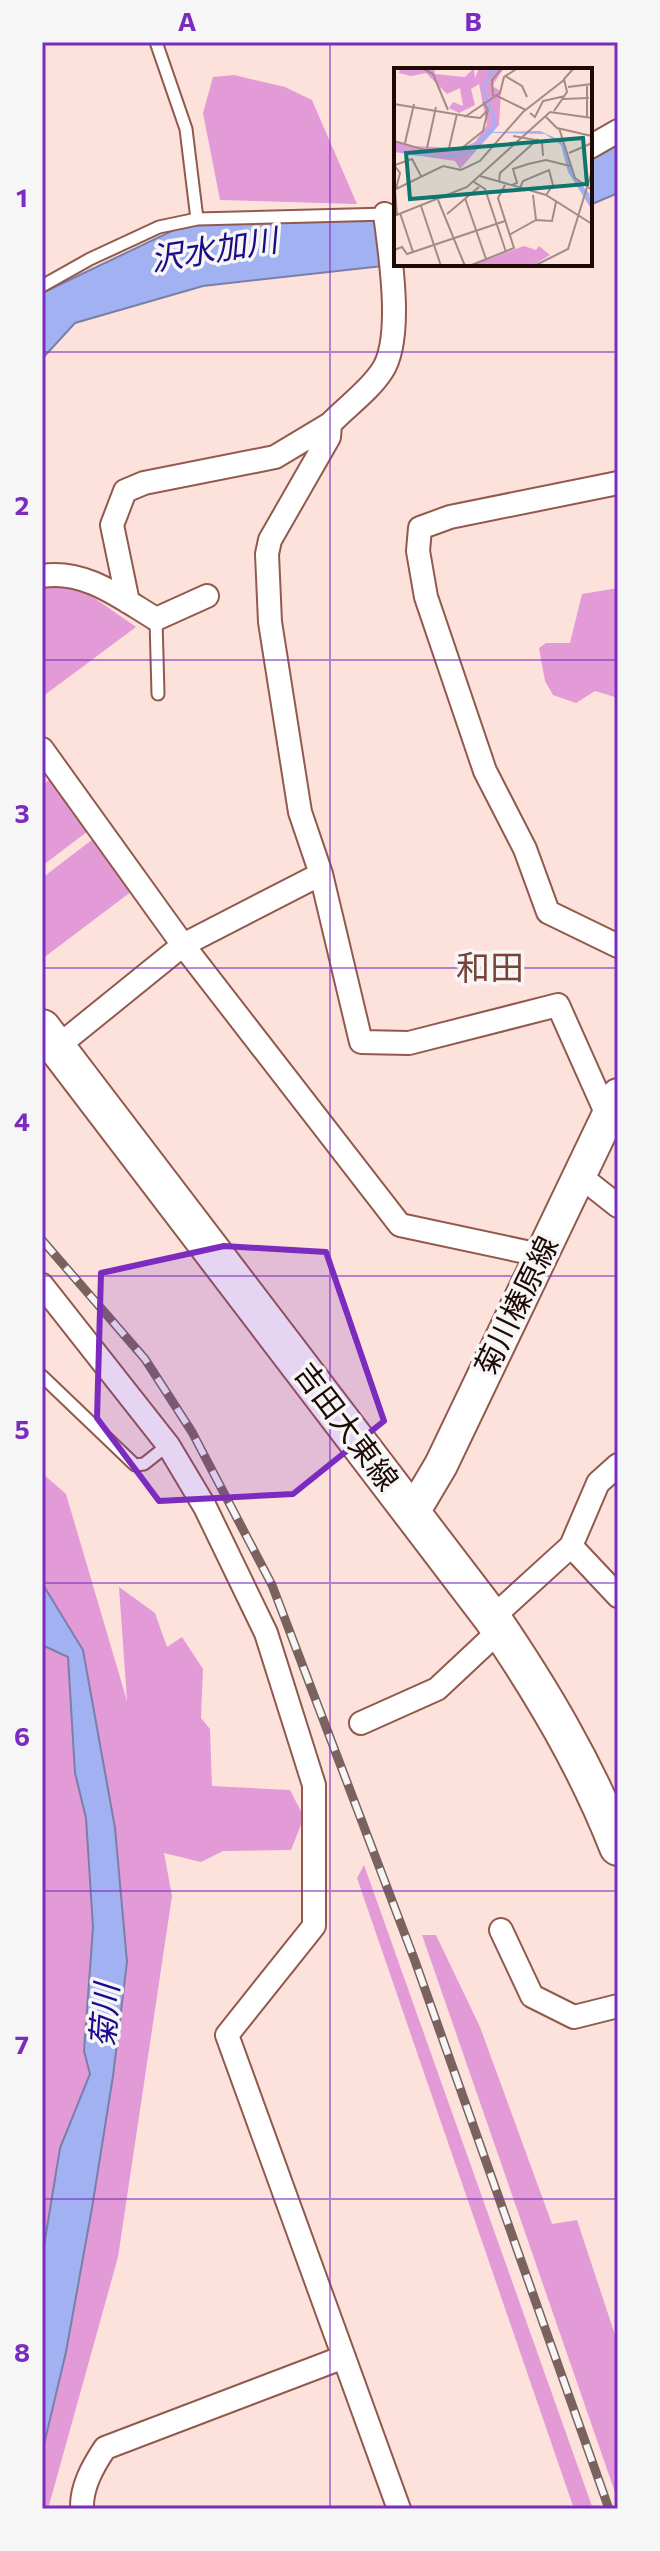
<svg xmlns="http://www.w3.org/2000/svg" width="660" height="2551" viewBox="0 0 660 2551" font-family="Commissioner,'Noto Sans JP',sans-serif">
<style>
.green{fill:#e29bd6}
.water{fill:#a1b1f1;stroke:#7a7faa;stroke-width:2}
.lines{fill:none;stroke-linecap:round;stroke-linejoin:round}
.service-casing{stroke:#92594d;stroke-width:15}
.minor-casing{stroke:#92594d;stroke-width:26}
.secondary-casing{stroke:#92594d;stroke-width:36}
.primary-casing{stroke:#92594d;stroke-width:40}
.service{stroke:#fff;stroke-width:11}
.minor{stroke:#fff;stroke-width:22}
.secondary{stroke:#fff;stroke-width:32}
.primary{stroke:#fff;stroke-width:36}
.rail-casing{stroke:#7a635e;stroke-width:9}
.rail{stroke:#f6f6f6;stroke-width:6;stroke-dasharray:18;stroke-linecap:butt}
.marked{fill:#7b2cbf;fill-opacity:0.2;stroke:#7b2cbf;stroke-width:6;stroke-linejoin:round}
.grid{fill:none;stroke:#7b2cbf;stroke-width:2;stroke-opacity:0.55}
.labels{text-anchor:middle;stroke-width:7;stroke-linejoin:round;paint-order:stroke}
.street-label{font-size:30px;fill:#1e0905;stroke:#f6f6f6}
.water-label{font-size:32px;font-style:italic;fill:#1d0a8a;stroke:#f6f6f6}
.quarter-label{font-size:34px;fill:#784237;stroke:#f6f6f6}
.inset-road{fill:none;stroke:#a48b86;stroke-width:2}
.view{fill:#0f766e;fill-opacity:0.15;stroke:#0f766e;stroke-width:4}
.inset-edge{fill:none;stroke:#1e0905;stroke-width:4}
.neatline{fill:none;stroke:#7b2cbf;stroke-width:3}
.grid-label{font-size:26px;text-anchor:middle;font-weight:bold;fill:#7b2cbf}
</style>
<rect width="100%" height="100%" fill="#fde2dc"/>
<path class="green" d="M234 75 285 87 312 100 357 204 220 200 203 113 213 77Z
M42 579H67L136 627 42 697Z
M618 588V698L595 691 576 703 553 695 545 681 539 648 546 643H570L582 594Z
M57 774 96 825 42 866V785Z
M101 833 140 885 42 959V878Z
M42 1473 66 1494 127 1701 119 1587 155 1613 167 1647 182 1637 203 1669 201 1718 210 1729 212 1786 290 1790 304 1817 291 1850 223 1851 201 1862 164 1853 172 1896 118 2257 48 2509H42Z
M364 1865 593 2509H574L357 1878Z
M422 1935H436L480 2027 552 2224 577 2220 618 2344V2501Z"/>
<path class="water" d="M618 135V193L590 205V151Z
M396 212V264H401L203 286 75 323 42 359V293L197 219Z
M42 1583 83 1650 115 1828 127 1962 113 2076 92 2208 66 2352 42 2453V2258L60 2148 90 2074 84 2051 93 1927 86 1818 75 1773 68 1657 42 1645Z"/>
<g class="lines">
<defs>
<path id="service" d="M156 42 186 129 197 219
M42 286 90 259 159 227 197 219 387 214
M156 619 158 694
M42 1376 135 1465 144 1464 168 1445"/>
<path id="minor" d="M590 147 618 131
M385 214C390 253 404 339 382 371 369 391 346 407 330 424L329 437 270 540 267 554 270 622 300 812 321 874 361 1042 409 1043 558 1005 608 1117
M618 483 450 517 420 528 418 551 426 597 485 771 525 849 548 912 618 946
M42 576C85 569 121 598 156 619L207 596
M128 602 112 525 125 491 144 483 275 457 330 424
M42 749 183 945 400 1225 540 1255
M57 1047 183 945 321 874
M580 1176 618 1206
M42 1285 168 1445 205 1507 266 1633 314 1785V1926L227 2035 399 2509
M571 1546 618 1596
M492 1618 571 1546 598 1483 618 1465
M361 1723 437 1689 500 1630
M501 1930 532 1996 574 2017 618 2006
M82 2509C81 2487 93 2466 105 2448L344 2357"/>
<path id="secondary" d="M412 1514 441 1465 618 1095"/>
<path id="primary" d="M42 1028 492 1618C541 1690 586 1765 618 1847"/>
</defs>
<use href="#service" class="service-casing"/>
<use href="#minor" class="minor-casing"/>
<use href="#secondary" class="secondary-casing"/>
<use href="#primary" class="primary-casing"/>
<use href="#service" class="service"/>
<use href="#minor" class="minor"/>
<use href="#secondary" class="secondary"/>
<use href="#primary" class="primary"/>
<defs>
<path id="rail" d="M42 1240 145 1359 192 1432 272 1585 415 1961 609 2509"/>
</defs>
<use href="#rail" class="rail-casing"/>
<use href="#rail" class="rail"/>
</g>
<path class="marked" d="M224 1246 326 1252 384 1421 293 1494 159 1501 97 1418 101 1273Z"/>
<path class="grid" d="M330 42V2509M42 352H618M42 660H618M42 968H618M42 1276H618M42 1583H618M42 1891H618M42 2199H618"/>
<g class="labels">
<g class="street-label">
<text transform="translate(517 1306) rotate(-64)" y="10">菊川榛原線</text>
<text transform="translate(346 1427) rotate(53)" y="10">吉田大東線</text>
</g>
<g class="water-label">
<text transform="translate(214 250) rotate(-9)" y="11">沢水加川</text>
<text transform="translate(105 2016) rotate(-86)" y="11">菊川</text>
</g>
<g class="quarter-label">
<text x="490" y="980">和田</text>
</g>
</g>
<g transform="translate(394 68)">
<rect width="198" height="198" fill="#fde2dc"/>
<path d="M6 0H40L41 6 71 9 80 0 81 10 85 0H110L98 18 107 23 105 57 66 101 61 93 0 84V72L16 78 68 80 81 74 93 57 85 16 77 21 81 37 65 45 55 40 59 34 69 38 66 20 53 26 32 5 17 8 5 5ZM130 178 142 182 145 178 156 187 138 198H75Z" fill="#e29bd6"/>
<path d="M98 0H103L90 20 103 55 99 64 146 63 168 73 181 110 195 125 198 142 174 104 167 77 151 66 98 65 75 86 54 90 15 87 0 81 46 89 74 84 100 55 88 21Z" fill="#a1b1f1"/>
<path class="inset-road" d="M28 0 39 6 54 42M111 8 128 18 133 29M174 19 198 16M101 27 132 42M99 28 98 12 108 0M169 31 195 30M0 36 72 48 106 25 110 9 124 0M160 43 173 24 170 11 180 0M136 45 141 49 149 33 171 28M70 48 86 50 94 42 89 34M151 48 163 60 198 68M193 49V18M165 60 181 110 198 122M119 68 148 73 149 88M0 73 31 82 68 80 89 63 94 42M11 75 20 36M33 80 42 39M55 80 63 46M175 85 198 75M0 97 6 105 2 121M1 97 18 91 27 108M86 108 152 127 198 156M80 114 91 121 112 184M105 114 106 105 144 71M118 117 123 115 119 101 134 96 152 92 176 98M126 120 129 113 155 102 159 117 152 127M0 122 49 98 67 102 86 93 129 44 170 12M1 122 3 147M139 127 142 152M71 130 92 191M44 132 71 198M27 138 47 198M6 145 19 184M53 146 85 119M0 148 73 119 156 44 198 50M115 167 142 152 158 153 162 134M0 182 8 179 13 186 111 153M75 198 120 180 104 130 111 117M140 198 174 181 198 103"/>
<path class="view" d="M189 70 193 116 16 131 12 85Z"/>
<rect width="198" height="198" class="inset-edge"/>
</g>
<rect width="660" height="2551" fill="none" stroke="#f6f6f6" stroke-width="88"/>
<rect x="44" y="44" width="572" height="2463" class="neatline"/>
<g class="grid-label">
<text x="187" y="31">A</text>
<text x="473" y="31">B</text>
<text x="22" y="207">1</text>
<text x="22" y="515">2</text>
<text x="22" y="823">3</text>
<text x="22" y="1131">4</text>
<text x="22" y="1439">5</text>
<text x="22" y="1746">6</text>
<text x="22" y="2054">7</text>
<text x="22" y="2362">8</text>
</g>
</svg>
